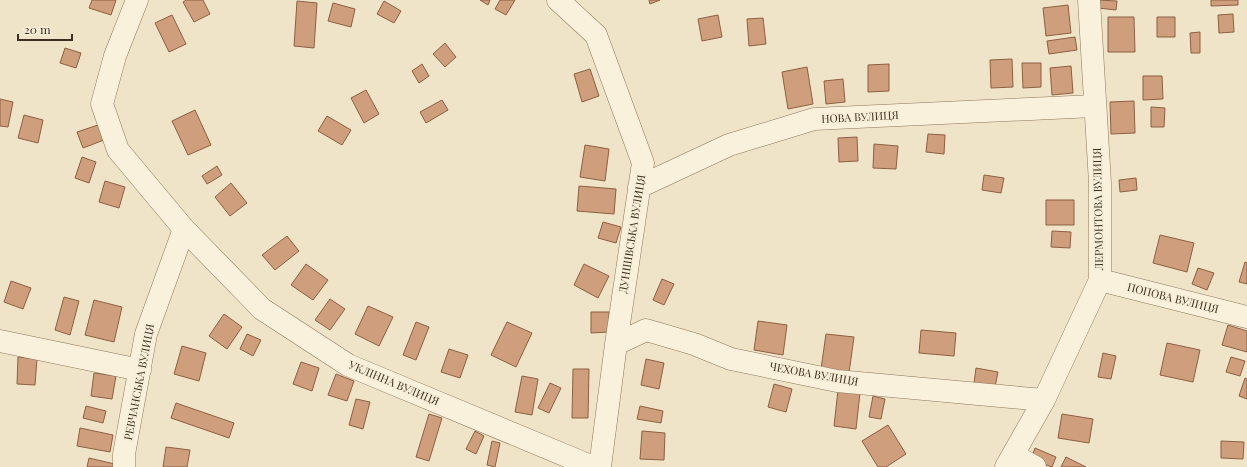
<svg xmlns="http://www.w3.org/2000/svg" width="1247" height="467" viewBox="0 0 1247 467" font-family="'Playfair Display',serif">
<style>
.building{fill:#cf9f7d;stroke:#8d5f41}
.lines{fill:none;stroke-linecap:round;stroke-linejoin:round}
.minor-casing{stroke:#8d765c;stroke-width:23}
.minor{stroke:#faf1dc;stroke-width:22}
.labels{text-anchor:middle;stroke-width:4;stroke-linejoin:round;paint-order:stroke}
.street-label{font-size:11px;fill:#3d2e20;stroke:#f7eed8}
</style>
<rect width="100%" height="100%" fill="#f0e4c8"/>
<path class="building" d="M92 0H116L111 15 89 8Z
M186 0H203L210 14 194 22 183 2Z
M480 0H490L488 5Z
M500 0H515L506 15 495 9Z
M649 0H660L650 4Z
M1098 0 1117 1 1116 10 1098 8Z
M1211 0H1238V5L1211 6Z
M297 1 317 3 314 48 294 46Z
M384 1 401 11 394 23 377 14Z
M333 3 355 9 351 27 328 21Z
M1068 5 1071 33 1046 36 1043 8Z
M1233 14 1234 32 1219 33 1218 15Z
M172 15 186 44 169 52 155 23Z
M718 15 722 37 702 41 698 19Z
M1108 17H1134L1135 52H1108Z
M1157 17H1175V37H1157Z
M763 18 766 44 749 46 747 19Z
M1200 32V53H1191L1190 33Z
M1075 37 1077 50 1049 54 1047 41Z
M445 43 456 57 445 67 433 54Z
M65 48 81 53 76 68 60 63Z
M1012 59 1013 87 991 88 990 60Z
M1022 63H1041V87L1023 88Z
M422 64 429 76 419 83 412 71Z
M889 64V91L868 92V65Z
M1071 66 1073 93 1052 95 1050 68Z
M807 67 813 104 788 109 782 72Z
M590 69 599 96 582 102 574 74Z
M1143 76H1162L1163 99 1143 100Z
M843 79 845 102 826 104 824 81Z
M366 90 379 114 364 123 351 98Z
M0 99 13 102 8 127 0 126Z
M442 100 448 110 426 123 420 112Z
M1134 101 1135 133 1111 134 1110 102Z
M1151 107 1165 108 1164 127H1151Z
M195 110 211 145 188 155 172 121Z
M24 115 43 120 38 143 18 138Z
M327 116 351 130 342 145 318 131Z
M98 125 104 140 83 148 77 132Z
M928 134 945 135 944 154 926 152Z
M857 137 858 161 839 162 838 138Z
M874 144 898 146 896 169 873 168Z
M585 145 609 149 605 181 580 177Z
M82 157 96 162 89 183 75 178Z
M217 166 222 175 207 184 202 176Z
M984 175 1004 178 1001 193 982 190Z
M1136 178 1137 190 1120 192 1119 180Z
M105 181 125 187 119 208 99 202Z
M231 183 247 203 230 216 215 197Z
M579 186 616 189 614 214 577 211Z
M1046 200H1074V225H1046Z
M603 222 621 227 616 243 598 238Z
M1052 231 1071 232 1070 248 1051 247Z
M1160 235 1194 243 1187 272 1153 263Z
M287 236 299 251 275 270 262 255Z
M1245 262 1247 263V284L1239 282Z
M306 264 328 280 313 300 291 285Z
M584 264 609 276 598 298 574 285Z
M1198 268 1214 273 1207 290 1192 284Z
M662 279 674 284 664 305 653 300Z
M11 281 31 288 23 309 4 302Z
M64 297 79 301 70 335 55 330Z
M330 299 345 309 330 330 315 320Z
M94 300 122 307 114 342 85 335Z
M368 306 393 317 379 346 355 334Z
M591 312H609V332L591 333Z
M224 314 242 327 227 349 209 336Z
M758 321 787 325 783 355 754 350Z
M416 322 429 327 416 360 403 355Z
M507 322 532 333 516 367 491 355Z
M1228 325 1247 331V352L1222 345Z
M921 330 956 333 954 356 919 353Z
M247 334 261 340 253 356 240 349Z
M826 334 854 337 849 373 821 369Z
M1167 343 1200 350 1193 382 1160 375Z
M182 346 206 353 199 381 174 374Z
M449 349 468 355 460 378 441 372Z
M1103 353 1116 356 1111 379 1098 377Z
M18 357 37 359 35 385 17 384Z
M1231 357 1245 361 1240 376 1226 372Z
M646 359 664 363 659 389 641 385Z
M301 362 319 368 312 391 293 384Z
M976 368 998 372 995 387 974 383Z
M573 369H589L588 418H572Z
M94 373 116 376 112 399 91 396Z
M336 374 354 381 347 401 328 395Z
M522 376 538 379 532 415 515 412Z
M1245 378 1247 379V399L1239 396Z
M550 383 561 388 549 413 538 408Z
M774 384 792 389 786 412 768 407Z
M838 390 860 393 856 429 834 426Z
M873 396 885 399 881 419 869 417Z
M356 399 370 402 363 429 349 425Z
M176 403 234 423 229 438 171 418Z
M86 406 106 411 103 423 83 418Z
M640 406 663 411 661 423 637 419Z
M429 414 442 418 429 461 416 457Z
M1062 414 1093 419 1089 443 1058 438Z
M888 425 906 454 886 467H878L862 441Z
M80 428 113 435 110 452 77 446Z
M475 431 484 436 476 454 466 449Z
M642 431 665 433 664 460 640 459Z
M492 441 500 443 495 467 487 465Z
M1221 441 1244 442 1243 459 1221 458Z
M166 447 190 450 187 467H163Z
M1035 448 1056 457 1052 467 1031 459Z
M1066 457 1086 467H1061Z
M89 458 119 465V467H87Z"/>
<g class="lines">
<defs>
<path id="minor" d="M137 0 115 56 102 104 118 150 184 229 262 309 348 365 593 467
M558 0 596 35 643 163 616 344 600 467
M639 187 729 145 814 119 1094 106
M1100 280 1247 317
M0 341 140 370
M616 344 646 330 694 344 731 359 837 381 1044 400
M1013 455 1035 467
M124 467V454L146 334 184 229
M1006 467 1044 400 1100 280V183L1089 0"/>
</defs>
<use href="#minor" class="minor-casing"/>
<use href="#minor" class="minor"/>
</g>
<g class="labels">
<g class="street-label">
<text transform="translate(860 117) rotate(-3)" y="4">НОВА ВУЛИЦЯ</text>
<text transform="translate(1098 209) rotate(-91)" y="4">ЛЕРМОНТОВА ВУЛИЦЯ</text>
<text transform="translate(632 234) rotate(-81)" y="4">ДУНШІВСЬКА ВУЛИЦЯ</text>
<text transform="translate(1173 298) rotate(14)" y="4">ПОПОВА ВУЛИЦЯ</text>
<text transform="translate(814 374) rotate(10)" y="4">ЧЕХОВА ВУЛИЦЯ</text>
<text transform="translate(139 382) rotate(-79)" y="4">РЕВЧАНСЬКА ВУЛИЦЯ</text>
<text transform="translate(394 383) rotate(23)" y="4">УКЛІННА ВУЛИЦЯ</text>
</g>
</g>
<path d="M18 34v6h54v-6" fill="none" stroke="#3d2e20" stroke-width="2"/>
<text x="24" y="34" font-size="12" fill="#3d2e20" stroke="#f7eed8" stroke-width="3" paint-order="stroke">20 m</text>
</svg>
